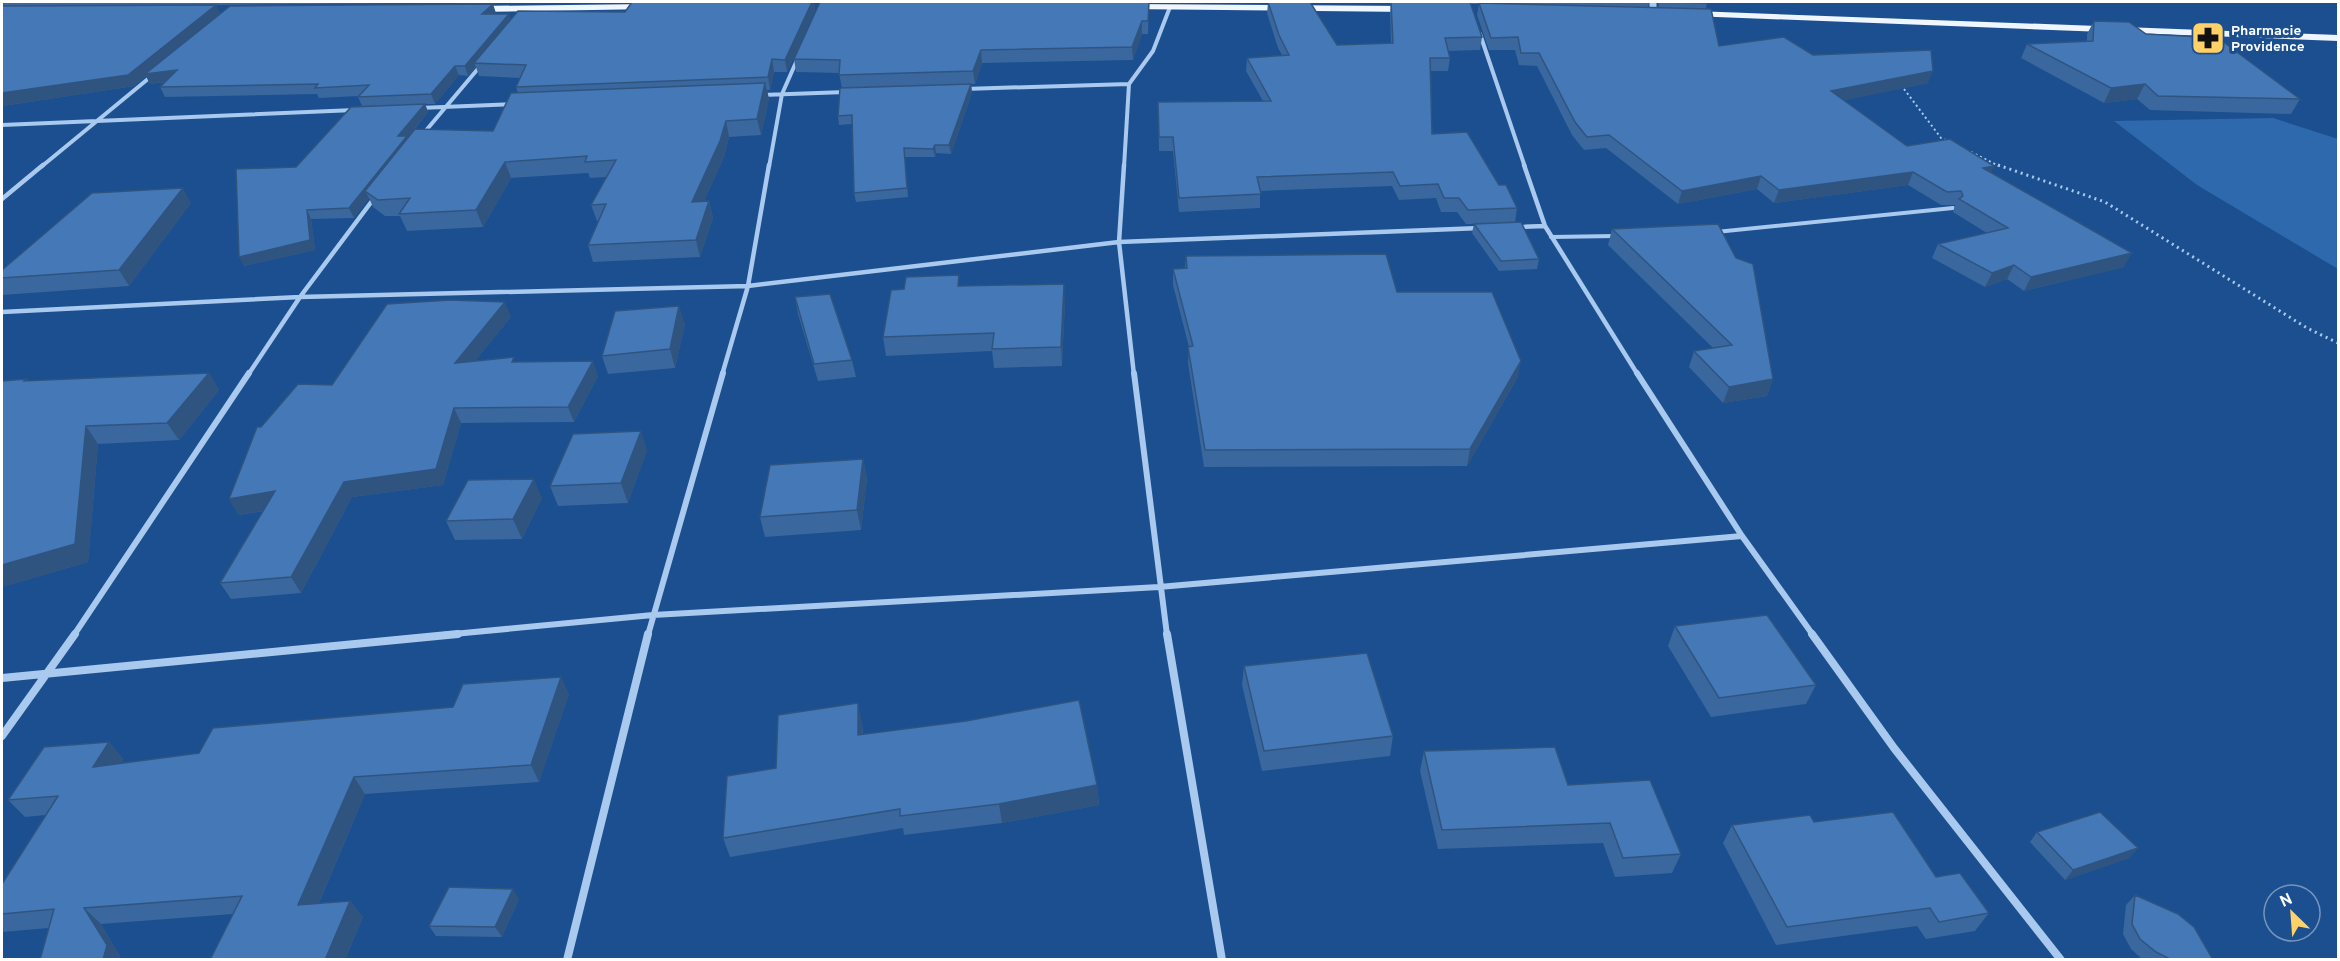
<svg xmlns="http://www.w3.org/2000/svg" width="2340" height="961" viewBox="0 0 2340 961" font-family="Overpass,sans-serif">
<style>
.green{fill:#2e69ad}
.lines{fill:none;stroke-linecap:round;stroke-linejoin:round}
.path-far1{stroke:#a9c9ee;stroke-width:2;stroke-dasharray:2 3;stroke-linecap:butt}
.path{stroke:#a9c9ee;stroke-width:3;stroke-dasharray:2 4;stroke-linecap:butt}
.service{stroke:#a9c9ee;stroke-width:4}
.minor-far3{stroke:#a9c9ee;stroke-width:4}
.minor-far2{stroke:#a9c9ee;stroke-width:4.5}
.minor-far1{stroke:#a9c9ee;stroke-width:6}
.minor{stroke:#a9c9ee;stroke-width:8}
.tertiary{stroke:#a9c9ee;stroke-width:7}
.primary{fill:#f0f6ff;fill-rule:evenodd}
.wall{fill:#3a679d;fill-rule:evenodd}
.shaded-wall{fill:#305480}
.building{fill:#4478b7;stroke:#305480;stroke-width:1.5}
.labels{text-anchor:middle;stroke-width:6;stroke-linejoin:round;paint-order:stroke}
.far-poi-label{font-size:14px;font-weight:bold;fill:#fff;stroke:#1b4f8f;text-anchor:start}
</style>
<rect width="100%" height="100%" fill="#1b4f8f"/>
<path class="green" d="M2273 118 2338 139V269L2197 185 2114 121Z"/>
<g class="lines">
<path class="path-far1" d="M1901 85 1941 138 1948 141
M1971 152 2001 167"/>
<path class="path" d="M1998 165 2105 202 2307 328 2338 343"/>
<path class="service" d="M1716 232 1953 208
M1551 237 1615 236"/>
<path class="minor-far3" d="M1480 34 1525 167
M964 89 1129 84
M761 95 846 92
M419 108 513 104
M2 125 355 110
M423 134 482 64
M41 167 154 74
M769 167 782 94 797 60
M1124 167 1129 84 1153 51 1170 7"/>
<path class="minor-far2" d="M1124 165 1119 242 1134 375
M1524 165 1545 226 1638 375
M2 199 43 165
M1516 227 1545 226
M2 312 300 297 748 286 1119 242 1481 228
M248 375 300 297 375 197
M722 375 748 286 769 165"/>
<path class="minor-far1" d="M1134 373 1167 635
M1637 373 1742 536 1813 635
M74 635 249 373
M443 635 653 615 1159 587 1742 536
M648 635 723 373"/>
<path class="minor" d="M1167 634 1222 960
M1812 634 1894 748 2061 960
M2 678 458 634
M2 736 75 634
M567 960 648 634"/>
<path class="tertiary" d="M1653 2V13"/>
<path class="primary" d="M647 4 650 5V9L476 12 472 9 476 6Z
M1130 4 1409 6 1413 9 1409 12 1127 9 1126 7Z
M1694 11 2338 35V41L1691 16V12Z"/>
</g>
<path class="wall" d="M2 2H507H506L216 5 220 14 496 13 495 14H509L511 20 625 12 632 2H1153H1149L1148 34H1142L1133 60 982 63 975 84H971L972 93 951 154 936 153 935 157H905L908 197 856 202 854 193 852 124 839 125 838 116 842 88 839 73 796 72 794 59 820 2H814L815 10 787 72H774L770 90H767L769 99 761 135 729 137 724 157 704 201H709L713 218 700 257 593 262 588 245 598 221H597L591 205 606 177 590 178 588 173 511 178 483 227 407 231 400 216H385L373 207 369 198 354 218 311 219 315 250 244 266 296 167 362 106 358 97 359 96 319 98 317 94 165 97 160 87 166 82 150 84 146 76 134 86 3 106 2 112ZM476 67 479 76 520 78 516 87 518 93 493 131 408 138 428 112 425 104H435L459 75 468 76Z
M1264 2H1310L1337 45 1391 43 1390 14 1391 4H1390V2H1469H1468H1649L1648 8H1659L1658 2H1707L1706 9 1719 46 1813 55 1928 83 1844 100 1907 146 1991 173 2124 267 2024 291 2007 279 1985 287 1932 258 1938 244 1987 233 1953 212 1955 205H1941L1908 185 1774 203 1757 189 1678 204 1606 148 1584 150 1572 135 1537 66 1519 65 1515 50H1489L1477 15 1479 4H1471L1482 37 1480 50 1448 51 1450 58 1448 71H1431L1432 134 1499 185 1517 208 1515 223 1539 259 1537 269 1499 271 1472 233 1474 224H1466L1457 212H1441L1436 198 1399 200 1392 186 1260 191V208L1179 212 1173 151H1159L1158 102 1263 101 1246 71 1247 58 1282 55 1278 48 1267 13 1268 3H1264Z
M2094 21 2146 34 2300 99 2291 114 2150 110 2137 99 2104 103 2021 58 2027 44 2087 41V34Z
M191 203 129 286 2 295V270Z
M1612 229 1773 379 1767 396 1723 403 1689 367 1694 351 1713 348 1608 245Z
M1186 256 1397 292 1518 377 1467 466 1204 467 1188 363 1189 347 1173 285V269L1185 268Z
M960 286 1065 302 1062 366 994 368 992 351 886 356 883 337Z
M795 297 852 360 856 377 818 381 798 314Z
M511 317 475 361 516 362 598 376 574 422 461 423 443 485 352 497 301 593 231 599 220 583 264 511 239 515 229 499 261 427 332 385Z
M685 324 675 368 608 374 602 356Z
M209 373 219 390 179 440 98 444 88 562 2 587V381L26 379 28 381Z
M647 450 628 503 558 506 550 486Z
M863 459 867 478 861 530 765 537 760 517Z
M542 498 522 539 455 540 446 521Z
M1675 626 1816 685 1806 704 1711 717 1668 646Z
M1244 666 1393 736 1390 756 1262 771 1242 685Z
M569 694 539 782 365 794 319 903 350 901 363 917 345 960H210L233 914 101 924 122 960H40L49 928 2 932V884L46 815 25 817 8 800 109 742 123 759 121 763 199 753 453 707Z
M862 723 863 734 1097 785 1099 805 1002 823 904 835 903 828 730 857 723 838 776 768Z
M1424 751 1568 785 1681 854 1672 873 1615 877 1603 843 1438 849 1420 771Z
M1814 822 1936 877 1989 913 1975 931 1926 939 1917 926 1776 945 1723 843 1732 825Z
M2037 832 2138 848 2129 858 2065 880 2030 842Z
M2135 895 2213 960H2143L2131 949 2123 934 2126 905Z
M519 899 502 937 436 936 429 926Z"/>
<path class="shaded-wall" d="M812 2H814L815 10 787 72 785 60Z
M493 4 496 13 486 23 482 14Z
M216 5 221 15 182 79 150 84 146 76 134 86 3 106 2 112V93Z
M509 14 512 23 474 63 476 67 468 76 465 66Z
M1142 21V34L1133 60 1132 47Z
M981 50 982 63 975 84 973 71Z
M772 59 774 72 770 90 768 77Z
M455 66 459 75 435 104 431 94Z
M1933 71 1928 83 1827 104 1831 91Z
M765 83 769 99 761 135 757 119Z
M971 84 972 93 951 154 949 145Z
M2145 84 2137 99 2104 103 2111 88Z
M425 104 428 112 408 137 411 145 365 191 369 198 354 218 349 208 398 136Z
M726 121 729 137 724 157 696 219 692 202Z
M935 145 936 153 935 157 933 149Z
M505 162 511 178 483 227 476 210Z
M1994 166 1988 180 1983 168Z
M1913 172 1908 185 1774 203 1779 190Z
M1761 176 1757 189 1678 204 1682 191Z
M183 188 191 203 129 286 119 270Z
M709 201 713 218 700 257 696 240Z
M307 210 311 219 315 250 244 266 239 257Z
M2132 253 2124 267 2024 291 2031 277Z
M2014 265 2007 279 1985 287 1992 273Z
M1064 284 1065 302 1062 366 1061 347Z
M505 302 511 317 461 378 455 363Z
M679 306 685 324 675 368 670 349Z
M593 361 598 376 574 422 568 407Z
M1521 361 1518 377 1467 466 1470 449Z
M209 373 219 390 179 440 167 423Z
M1773 379 1767 396 1723 403 1729 387Z
M454 408 461 423 443 485 352 497 301 593 291 577 344 482Z
M86 426 98 444 88 562 2 587V565Z
M641 431 647 450 628 503 621 483Z
M863 459 867 478 861 530 857 510Z
M534 479 542 498 522 539 513 519Z
M275 491 285 507 239 515 229 499Z
M561 677 569 694 539 782 531 765Z
M858 703 862 723 863 755 858 735Z
M109 742 123 759 108 784 93 767Z
M354 777 365 794 311 921 298 905Z
M1097 785 1099 805 1002 823 999 804Z
M2138 848 2129 858 2065 880 2073 870Z
M513 889 519 899 502 937 495 927Z
M350 901 363 917 345 960H325Z
M84 908 101 924 122 960H103Z"/>
<path class="building" d="M632 2H812L785 60 772 59 768 77 516 87 526 65 474 63 518 11 625 12Z
M820 2H1149L1148 21H1142L1132 47 981 50 973 71 839 75 840 60 794 59Z
M1268 2H1310L1337 45 1393 43 1391 2H1470L1482 37 1445 38 1450 58H1430L1432 134 1467 132 1499 185H1506L1517 208 1468 210 1459 198H1444L1438 184 1400 186 1393 172 1257 177 1261 194 1179 198 1173 137H1159L1158 102 1271 101 1247 58 1289 55 1279 35Z
M1675 2H1707V3Z
M1479 3 1711 9 1719 46 1784 37 1813 55 1931 50 1933 71 1831 91 1907 146 1950 139 1994 166 1983 168 2132 253 2031 277 2014 265 1992 273 1938 244 2008 228 1959 199 1963 196 1961 191 1947 192 1913 172 1779 190 1761 176 1682 191 1609 135 1587 137 1575 122 1539 53H1521L1518 37 1491 38Z
M493 4 482 14H509L465 66H455L431 94 358 97 369 85 315 88 318 84 160 87 177 70 145 74 230 6Z
M216 5 128 75 2 93V6Z
M2094 21 2129 22 2146 34 2218 38 2300 99 2158 96 2145 84 2111 88 2027 44 2093 41Z
M765 83 757 119 726 121 720 141 692 202 709 201 696 240 588 245 606 204 591 205 616 160 585 162 587 156 505 162 476 210 399 214 410 198 378 200 365 191 415 129 493 131 511 93Z
M971 84 949 145H935L933 149 904 148 907 188 854 193 852 115 838 116 840 88Z
M425 104 398 136H407L349 208 307 210 310 240 239 257 236 169 296 167 351 107Z
M183 188 119 270 2 278V270L92 193Z
M1521 222 1539 259 1501 261 1474 224Z
M1718 224 1736 258 1753 264 1773 379 1729 387 1694 351 1732 345 1612 229Z
M1386 254 1397 292H1492L1521 361 1470 449 1205 450 1188 347 1193 346 1173 269 1187 268 1186 256Z
M959 275 958 286 1064 284 1061 347 992 349 994 333 883 337 891 290 904 289 906 277Z
M830 294 852 360 814 364 795 297Z
M450 300 505 302 455 363 514 357 512 362 593 361 568 407 454 408 436 469 344 482 291 577 220 583 275 491 229 499 257 427H261L298 384 332 385 387 304Z
M679 306 670 349 602 356 615 311Z
M209 373 167 423 86 426 75 544 2 565V381L26 379 24 381Z
M641 431 621 483 550 486 573 434Z
M863 459 857 510 760 517 770 465Z
M534 479 513 519 446 521 468 480Z
M1767 615 1816 685 1719 698 1675 626Z
M1367 653 1393 736 1264 751 1244 666Z
M561 677 531 765 354 777 298 905 350 901 325 960H210L242 896 84 908 107 945 103 960H40L54 909 2 914V884L58 796 8 800 44 747 109 742 93 767 199 753 213 728 453 707 463 684Z
M1079 700 1097 785 999 804 900 816V809L723 838 727 776 776 768 778 715 858 703V735L966 721Z
M1555 747 1568 785 1650 780 1681 854 1623 858 1610 823 1442 830 1424 751Z
M1893 812 1936 877 1960 873 1989 913 1939 922 1930 908 1787 927 1732 825 1810 815 1814 822Z
M2100 812 2138 848 2073 870 2037 832Z
M449 887 513 889 495 927 429 926Z
M2135 895 2178 914 2194 927 2213 960H2172L2156 952 2140 939 2132 924Z"/>
<defs>
<symbol id="pharmacy-square" viewBox="-11 -11 22 22"><rect x="-9" y="-9" width="18" height="18" rx="4" fill="#ffd166" stroke="#1b4f8f"/><path d="M-2-6h4v4h4v4h-4v4h-4v-4h-4v-4h4Z" fill="#111"/></symbol>
</defs>
<g fill-rule="evenodd">
<use href="#pharmacy-square" x="2189" y="19" width="38" height="38"/>
</g>
<g class="labels">
<g class="far-poi-label">
<text x="2231" y="35">Pharmacie<tspan x="2231" dy="16">Providence</tspan></text>
</g>
</g>
<rect width="2340" height="961" fill="none" stroke="#ffffff" stroke-width="6"/>
<g transform="translate(2292 913) rotate(335)"><circle r="28" fill="#1b4f8f" stroke="#7695bc" stroke-width="1.5"/>
<path d="M0-4.5L10 22L0 15L-10 22Z" fill="#ffd166"/>
<text y="-9" font-size="16" font-weight="bold" text-anchor="middle" fill="#ffffff">N</text>
</g>
</svg>
